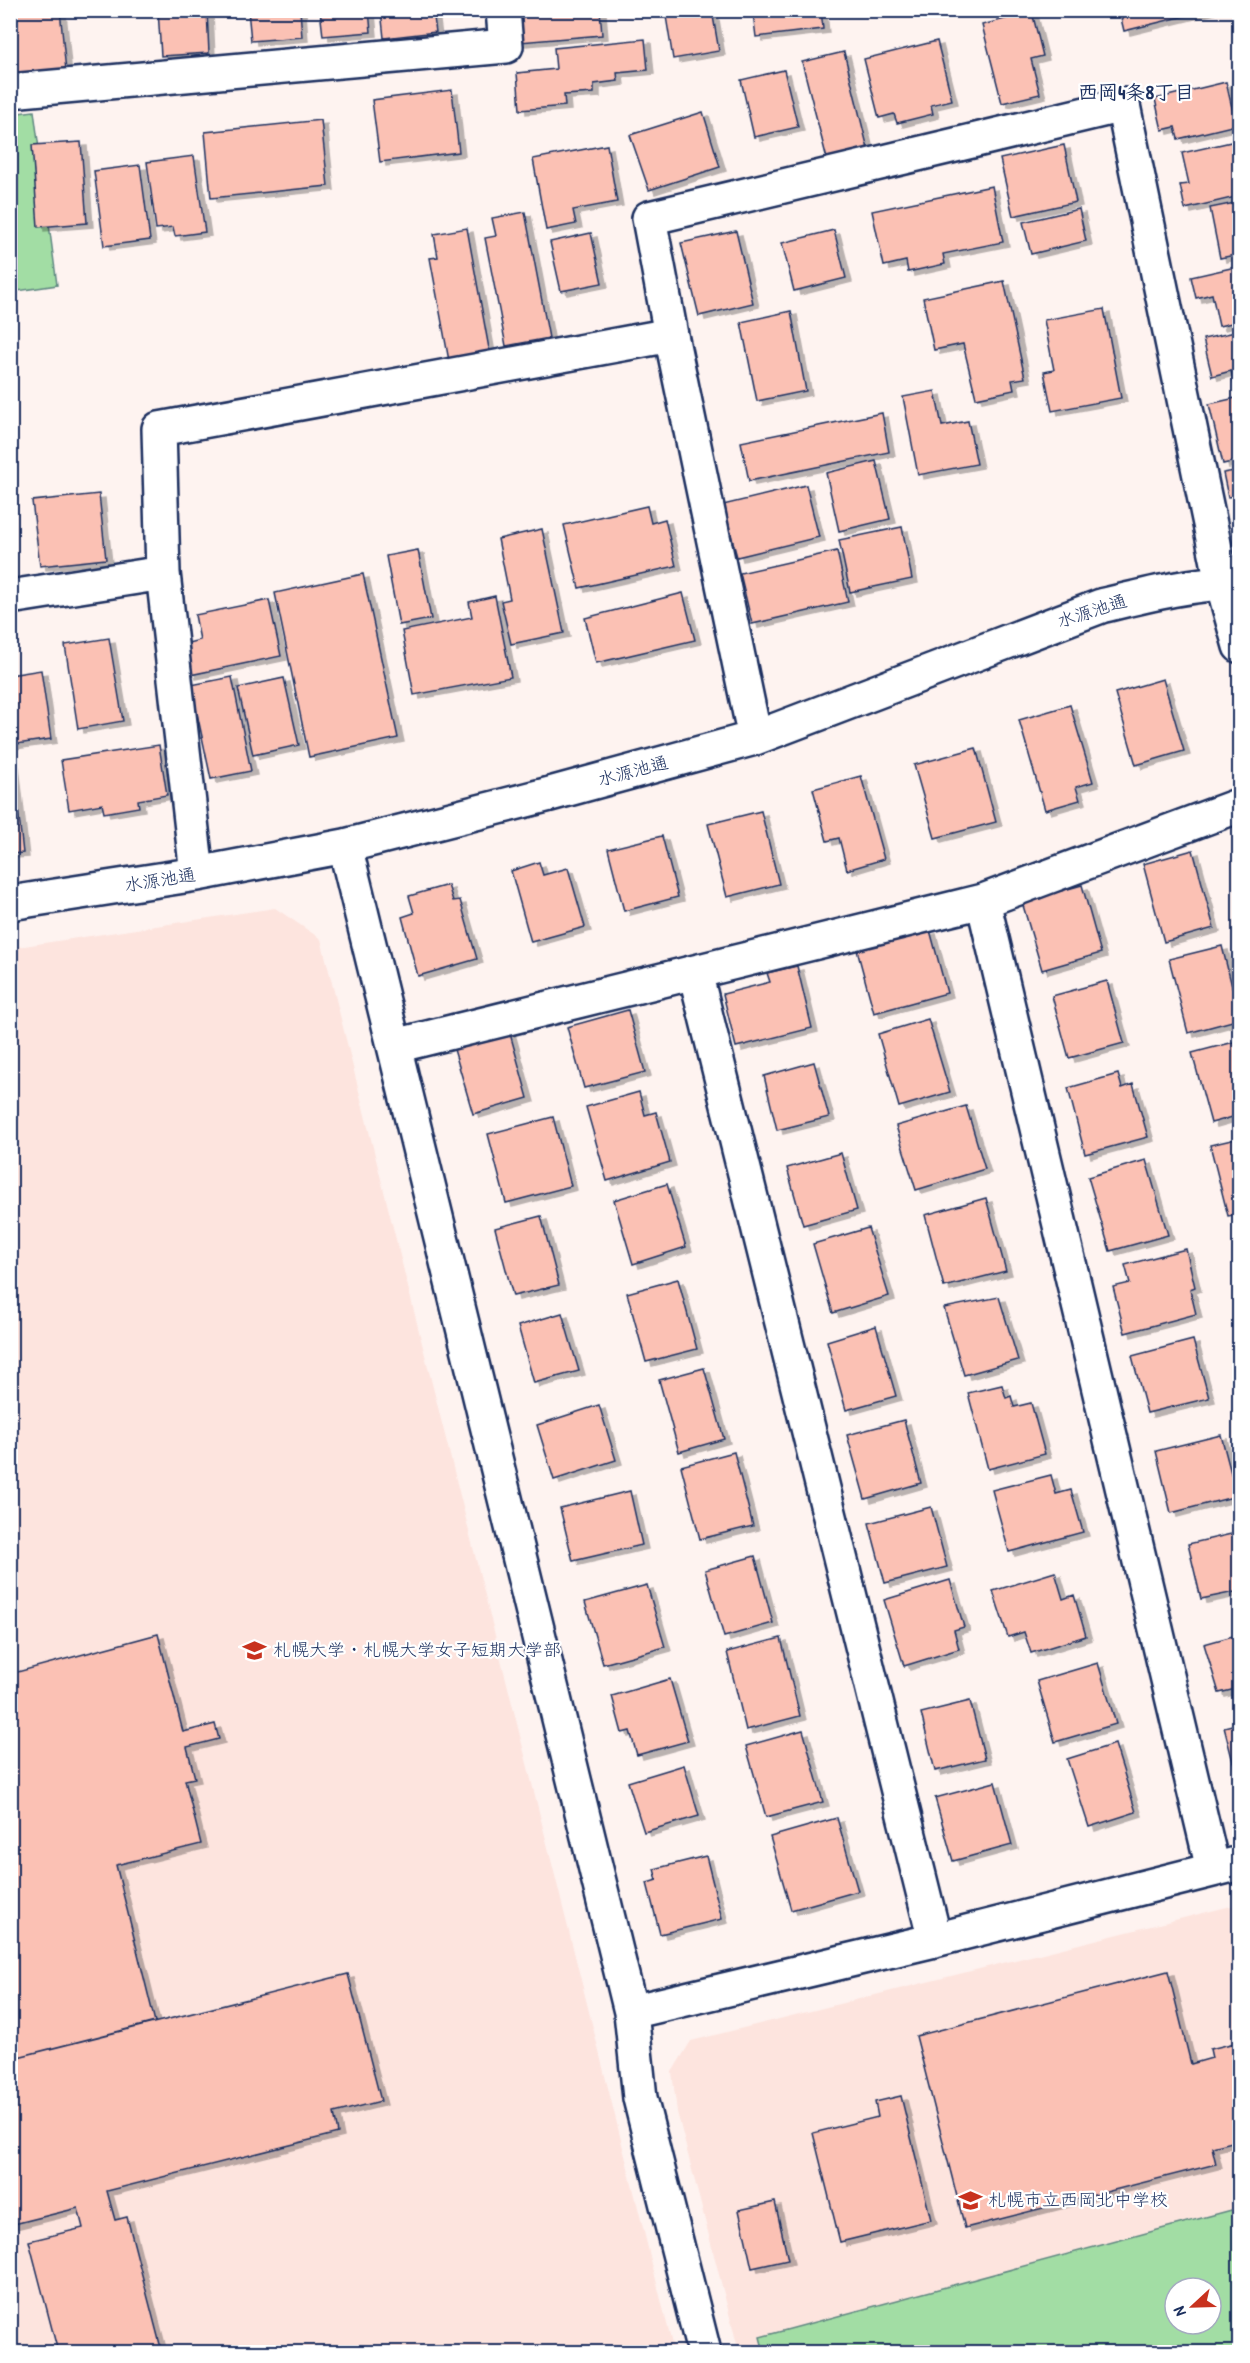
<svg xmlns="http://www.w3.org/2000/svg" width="1250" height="2363" viewBox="0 0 1250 2363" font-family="'Patrick Hand','Klee One',sans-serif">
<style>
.built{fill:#fde4de;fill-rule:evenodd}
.green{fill:#a2dda4;stroke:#5e8681;stroke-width:1.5;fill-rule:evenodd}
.building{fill:#fbc1b4;stroke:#1b2f5e;stroke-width:1.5;filter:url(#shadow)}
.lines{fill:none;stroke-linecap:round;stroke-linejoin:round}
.minor-casing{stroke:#1b2f5e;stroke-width:38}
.minor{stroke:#fff;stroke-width:33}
.labels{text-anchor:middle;stroke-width:4.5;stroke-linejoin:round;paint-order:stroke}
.street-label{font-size:18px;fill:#1b2f5e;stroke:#fff}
.poi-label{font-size:18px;fill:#1b2f5e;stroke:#fff;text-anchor:start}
.neighbourhood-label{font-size:20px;font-weight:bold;fill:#1b2f5e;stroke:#fff}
</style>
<defs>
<filter id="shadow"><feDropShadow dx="6" dy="4" stdDeviation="0" flood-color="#0004"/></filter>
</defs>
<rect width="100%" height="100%" fill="#fef3f0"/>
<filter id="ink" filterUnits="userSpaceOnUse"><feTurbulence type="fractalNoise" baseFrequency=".0167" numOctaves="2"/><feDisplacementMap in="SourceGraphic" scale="12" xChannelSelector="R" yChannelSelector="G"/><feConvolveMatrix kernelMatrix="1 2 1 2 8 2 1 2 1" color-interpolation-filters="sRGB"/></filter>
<g filter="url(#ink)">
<path class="built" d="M275 908 321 939 674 2352H11V948Z
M1239 1904V2352H739L677 2112 672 2072 691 2041ZM1175 2288H1211V2324H1175Z"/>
<path class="green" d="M34 111 57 285 11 292 10 114Z
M1239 2208V2352H764L760 2337ZM1175 2288H1211V2324H1175Z"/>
<path class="building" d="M11 10H60L66 71 17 76Z
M158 10H207L209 53 161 56Z
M248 10H300L302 37 251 41Z
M320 10H369L371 32 323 36Z
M381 10H433L436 32 384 38Z
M517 10H600L602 35 520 42Z
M665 10H712L719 51 673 59Z
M738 10H821L823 29 756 37 753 13 738 14Z
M1119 10H1209L1124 31Z
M1032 12 1043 56 1031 59 1040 94 1002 103 982 25Z
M645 39 648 70 617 73 618 81 594 84V93L564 95 565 106 520 110 517 73 556 69 554 48Z
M937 41 952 100 931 105 933 114 897 123 894 114 879 118 864 59Z
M844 52 868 149 827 159 802 62Z
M784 70 798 127 754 137 741 80Z
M1226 82 1236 125 1178 139 1175 127 1162 130 1155 99Z
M452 90 459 152 380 162 372 100Z
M703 112 720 167 649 190 630 135Z
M321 120 328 186 211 198 205 132Z
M1240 140V196L1185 209 1180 185 1189 184 1182 153Z
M81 142 87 223 38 227 32 145Z
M607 145 617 202 573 210 576 224 546 230 533 159Z
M1064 145 1076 202 1013 216 1000 159Z
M194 156 205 232 175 236 173 227 156 229 147 162Z
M140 165 150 240 104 246 94 171Z
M992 186 1003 242 943 254 945 264 908 272 906 261 884 266 872 211Z
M1240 202V254L1220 258 1210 208Z
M1079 209 1086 241 1031 254 1023 222Z
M525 212 549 338 506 346 485 238 496 236 492 218Z
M467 228 490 354 449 361 430 258 438 257 434 234Z
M834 230 846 278 794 291 782 243Z
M736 231 753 303 699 316 681 243Z
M591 233 602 283 561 291 550 242Z
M1240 266V321L1219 326 1212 294 1196 298 1191 277Z
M1004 281 1025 378 1012 380 1014 390 976 398 963 344 934 350 923 298Z
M1104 309 1121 398 1052 411 1044 372 1054 370 1044 320Z
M791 311 806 391 757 401 741 322Z
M1240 331V382L1234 383 1231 371 1212 376 1203 339Z
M935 391 942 426 968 421 977 464 918 475 903 397Z
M1240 397V460L1223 464 1209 404Z
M882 413 889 452 749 481 741 442Z
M876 461 890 519 839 531 826 473Z
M1240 470V495L1228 497 1223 473Z
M806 485 819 537 737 557 723 505Z
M99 494 106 559 40 566 32 501Z
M647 506 651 523 665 519 676 566 579 588 564 525Z
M902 527 912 579 850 592 839 540Z
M542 529 564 633 511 644 501 601 510 599 498 539Z
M418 550 431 619 399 625 386 556Z
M837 551 848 602 752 624 740 573Z
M363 574 398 738 309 757 275 593Z
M683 593 695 640 596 663 585 618Z
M495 596 511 677 414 695 402 631 472 617 469 602Z
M269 600 281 656 190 675 184 644 200 640 195 615Z
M109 638 123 721 78 729 65 645Z
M41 670 51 739 10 745V675Z
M232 677 251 771 211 779 191 685Z
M284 678 299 745 253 755 238 688Z
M1163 679 1184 751 1136 765 1115 693Z
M1070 705 1093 782 1076 787 1080 800 1045 810 1019 720Z
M159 745 167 795 138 800 139 807 104 813 102 804 69 810 61 760Z
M976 748 996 822 935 838 914 765Z
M10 763H13L23 853 10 854Z
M861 776 884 859 847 870 839 838 827 841 813 789Z
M761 811 779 884 727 897 708 824Z
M662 836 678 897 624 911 608 849Z
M1193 850 1214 928 1164 942 1143 864Z
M539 862 543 875 568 868 585 927 531 942 511 871Z
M448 885 453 901 460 900 477 959 418 976 402 917 414 913 409 896Z
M1082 885 1101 953 1042 970 1022 902Z
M930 930 947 993 874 1013 857 950Z
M1222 946 1240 1019 1188 1033 1169 959Z
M797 966 812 1028 736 1047 723 994 770 982 767 973Z
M1107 981 1124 1043 1069 1058 1052 996Z
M628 1010 645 1072 584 1088 567 1027Z
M928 1019 950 1092 899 1107 878 1034Z
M509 1030 528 1098 473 1114 453 1046Z
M1238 1041 1240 1048V1115L1211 1123 1192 1053Z
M814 1062 829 1117 777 1130 764 1076Z
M1118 1074 1122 1088 1133 1084 1148 1137 1085 1154 1068 1088Z
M639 1092 645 1115 656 1112 670 1162 607 1181 586 1107Z
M966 1106 985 1169 916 1190 896 1126Z
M553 1117 571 1186 506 1203 488 1134Z
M1240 1138V1214L1228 1216 1210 1145Z
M841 1153 857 1210 803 1225 787 1168Z
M1146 1160 1168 1235 1110 1251 1088 1177Z
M667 1184 686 1247 633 1264 614 1200Z
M986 1198 1006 1271 944 1287 925 1215Z
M541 1216 559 1285 513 1296 495 1228Z
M868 1228 889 1296 833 1313 813 1244Z
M1186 1249 1195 1287 1190 1289 1196 1314 1125 1333 1113 1287 1130 1283 1125 1265Z
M678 1279 697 1349 646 1362 627 1293Z
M999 1297 1018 1360 964 1375 944 1308Z
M562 1313 579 1371 534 1383 518 1326Z
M876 1326 896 1396 846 1410 827 1341Z
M1193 1340 1209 1398 1147 1413 1132 1356Z
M704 1368 724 1439 679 1452 659 1380Z
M1002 1385 1006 1398 1011 1396 1014 1407 1031 1403 1045 1454 988 1469 968 1393Z
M599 1405 616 1460 554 1480 537 1425Z
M904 1420 921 1483 865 1499 847 1435Z
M1221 1435 1237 1496 1171 1513 1156 1451Z
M734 1452 753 1526 700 1539 681 1466Z
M1051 1475 1056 1494 1071 1490 1083 1532 1009 1552 992 1490Z
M630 1491 642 1545 573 1561 560 1508Z
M931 1507 947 1567 885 1583 869 1523Z
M1240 1532V1591L1201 1599 1188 1544Z
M755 1556 773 1623 724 1637 705 1570Z
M1055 1572 1063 1599 1074 1595 1086 1636 1031 1653 1024 1632 1008 1637 993 1591Z
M950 1580 964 1627 954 1630 959 1649 904 1666 884 1600Z
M647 1585 665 1647 603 1664 585 1602Z
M158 1634 183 1732 215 1724 219 1739 187 1747 195 1778 185 1780 201 1844 116 1865 155 2022 10 2059V1674Z
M1240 1634V1688L1219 1693 1204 1644Z
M781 1638 800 1716 746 1730 727 1652Z
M1098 1663 1116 1724 1055 1742 1037 1681Z
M670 1679 688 1741 637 1755 630 1731 622 1733 612 1696Z
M970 1701 985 1759 935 1771 921 1713Z
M1240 1723V1789L1224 1727Z
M803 1730 823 1802 766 1817 746 1746Z
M1115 1744 1136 1812 1089 1827 1067 1759Z
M684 1765 699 1816 644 1832 628 1782Z
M995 1782 1012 1845 953 1861 935 1798Z
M837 1818 858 1891 791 1910 770 1837Z
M706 1856 722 1919 660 1934 647 1883 657 1880 654 1869Z
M1168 1971 1191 2064 1212 2058 1210 2049 1235 2043 1237 2049H1240V2140L1212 2147 1216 2164 965 2228 916 2036Z
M348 1974 381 2101 334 2113 338 2133 107 2191 115 2220 127 2217 162 2352H58L29 2241 83 2228 78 2208 10 2225V2059Z
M901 2096 931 2220 840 2242 813 2133 878 2117 875 2102Z
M775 2202 788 2260 752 2268 739 2210Z"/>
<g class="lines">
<defs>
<path id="minor" d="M10 91 506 46 503 10
M10 597 163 573
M755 738 671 335 649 218 1123 105 1222 582 1240 646
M345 846 631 2012 935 1940 1240 1863
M197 874 163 573 159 429 671 335
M983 901 1213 1869
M10 903 197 874 345 846 550 794 755 738 1101 606C1146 595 1193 583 1240 582
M695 972 935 1940
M395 1046 983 901 1240 805
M631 2012 640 2098 704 2352"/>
</defs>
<use href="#minor" class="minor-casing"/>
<use href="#minor" class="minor"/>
</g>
</g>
<defs>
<symbol id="university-bare" viewBox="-9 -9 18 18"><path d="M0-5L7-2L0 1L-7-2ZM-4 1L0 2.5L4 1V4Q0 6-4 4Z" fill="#c8321e" stroke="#fff" stroke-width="2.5" paint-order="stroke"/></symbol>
<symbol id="school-bare" viewBox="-9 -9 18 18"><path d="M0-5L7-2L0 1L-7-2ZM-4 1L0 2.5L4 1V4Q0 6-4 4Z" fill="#c8321e" stroke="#fff" stroke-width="2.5" paint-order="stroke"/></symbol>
</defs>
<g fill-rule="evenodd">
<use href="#university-bare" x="238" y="1634" width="33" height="33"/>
<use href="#school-bare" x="954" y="2184" width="33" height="33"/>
</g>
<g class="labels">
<g class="street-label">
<text transform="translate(1092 611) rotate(-18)" y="6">水源池通</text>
<text transform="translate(633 771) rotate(-15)" y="6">水源池通</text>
<text transform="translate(160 880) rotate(-9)" y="6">水源池通</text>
</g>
<g class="poi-label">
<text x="273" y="1656">札幌大学・札幌大学女子短期大学部</text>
<text x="988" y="2206">札幌市立西岡北中学校</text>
</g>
<g class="neighbourhood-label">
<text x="1136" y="99">西岡4条8丁目</text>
</g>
</g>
<rect width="1250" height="2363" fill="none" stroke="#fff" stroke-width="36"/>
<rect x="18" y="18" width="1214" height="2327" fill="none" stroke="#1b2f5e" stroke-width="2" filter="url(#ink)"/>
<g transform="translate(1193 2306) rotate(248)"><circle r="28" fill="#ffffff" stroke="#a4acbf" stroke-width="1.5"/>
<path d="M0-4.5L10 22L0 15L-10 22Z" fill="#c8321e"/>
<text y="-9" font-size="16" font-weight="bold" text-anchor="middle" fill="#1b2f5e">N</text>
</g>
</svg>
